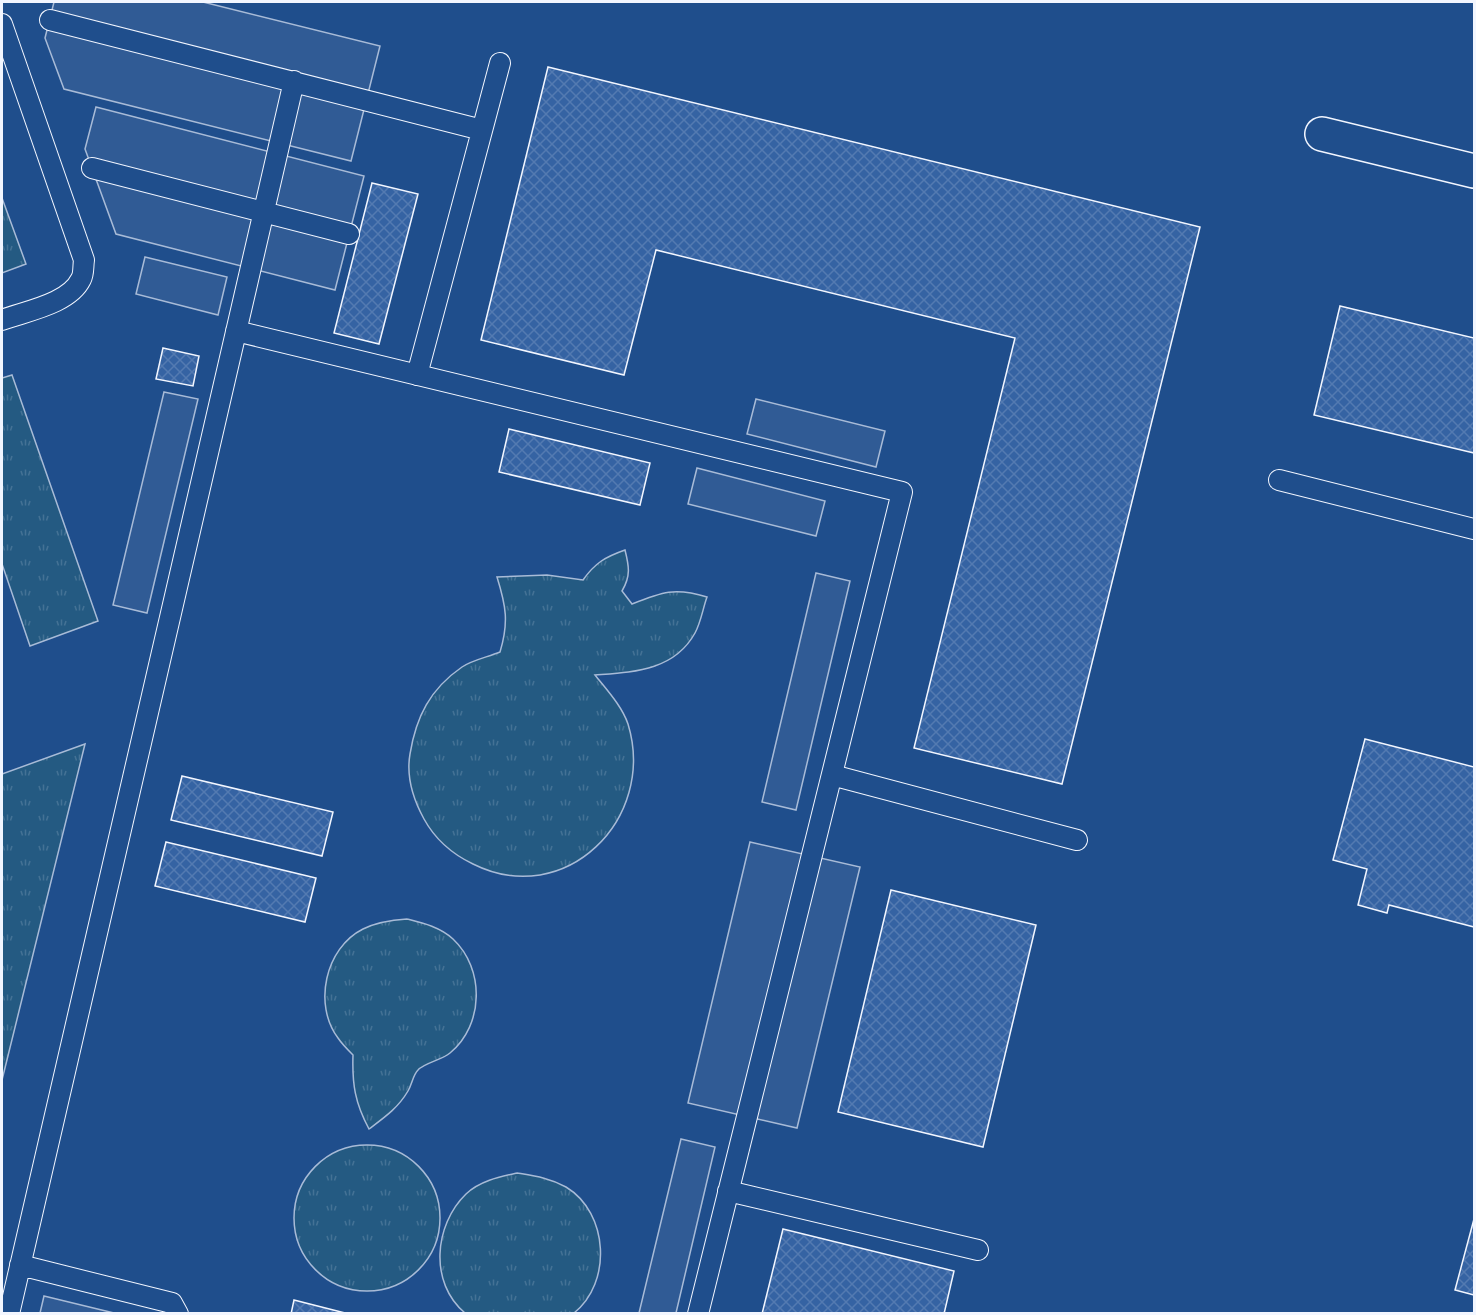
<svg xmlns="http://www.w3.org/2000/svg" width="1476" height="1315" viewBox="0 0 1476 1315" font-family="Helvetica,sans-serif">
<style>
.park{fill:url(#park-tufts);stroke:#a8bbd7;stroke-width:1.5}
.parking{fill:#305b95;stroke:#a8bbd7;stroke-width:1.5}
.building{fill:url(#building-cross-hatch);stroke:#f2f6ff;stroke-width:1.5}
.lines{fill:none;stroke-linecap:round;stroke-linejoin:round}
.lane-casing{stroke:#f2f6ff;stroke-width:22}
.street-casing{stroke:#f2f6ff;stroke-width:36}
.lane{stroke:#1f4e8c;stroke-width:20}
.street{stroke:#1f4e8c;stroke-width:33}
</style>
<defs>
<pattern id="park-tufts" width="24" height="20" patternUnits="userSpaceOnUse" patternTransform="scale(1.5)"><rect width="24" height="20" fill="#245a82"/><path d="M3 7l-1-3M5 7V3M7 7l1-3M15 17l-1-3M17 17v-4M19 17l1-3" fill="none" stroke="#447295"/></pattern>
<pattern id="building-cross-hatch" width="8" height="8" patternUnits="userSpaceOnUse" patternTransform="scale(1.5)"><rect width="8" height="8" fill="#3563a3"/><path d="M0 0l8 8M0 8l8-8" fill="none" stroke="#537ab1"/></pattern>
</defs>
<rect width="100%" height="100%" fill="#1f4e8c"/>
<path class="park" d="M2 198 26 264 2 273Z
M12 375 98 621 30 646 2 564V378Z
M625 550C629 566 631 576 622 591L632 604C662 592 675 587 707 597 703 608 701 622 695 633 674 671 633 672 595 675 606 689 622 706 628 724 657 819 565 910 473 864 452 854 435 839 424 819 413 799 406 777 410 754 416 717 430 689 462 667 472 660 488 657 500 652 509 622 506 606 497 577L547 575 583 580C595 563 605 557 625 550Z
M85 744 2 1080V774Z
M407 919C423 923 440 927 453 939 485 969 484 1025 450 1053 442 1060 424 1063 418 1070 413 1075 412 1084 408 1091 398 1108 385 1117 369 1129 355 1103 352 1084 353 1055 348 1050 342 1044 338 1038 313 1005 325 948 363 929 377 922 391 920 407 919Z
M294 1218a73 73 0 1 1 146 0a73 73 0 1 1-146 0Z
M517 1173C535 1176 550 1178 566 1187 609 1213 612 1283 574 1313H465C429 1283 434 1225 466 1194 480 1181 499 1177 517 1173Z"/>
<path class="parking" d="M54 2H203L380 46 351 161 64 89 45 38Z
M96 107 364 176 335 290 116 234 85 149Z
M145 257 227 277 218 315 136 294Z
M164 392 198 399 147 613 113 605Z
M756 399 885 431 876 467 747 434Z
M697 468 825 501 816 536 688 504Z
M816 573 850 581 796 810 762 802Z
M750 842 860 867 797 1128 688 1103Z
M681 1139 715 1147 676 1313H639Z
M44 1296 114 1313H40Z"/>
<path class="building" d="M548 67 1200 227 1062 784 914 748 1015 338 656 250 624 375 481 340Z
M372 183 418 194 379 344 334 333Z
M1340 306 1474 338V453L1314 415Z
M163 348 199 356 193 386 156 379Z
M509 429 650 463 640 505 499 472Z
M1365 739 1474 767V927L1389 905 1387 913 1358 905 1367 869 1333 860Z
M182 776 333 812 322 856 171 820Z
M166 842 316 878 305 922 155 886Z
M891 890 1036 925 983 1147 838 1112Z
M1474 1219V1295L1455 1290Z
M783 1229 954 1271 944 1314H762Z
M294 1300 349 1314H291Z"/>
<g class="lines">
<defs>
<path id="lane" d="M50 20 482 130
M2 24 84 260C83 266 84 274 81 279 69 304 26 311 2 320
M92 168 349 234
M236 331 902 492 698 1314
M417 375 500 63
M1279 480 1474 529
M832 775 1077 840
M728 1191 978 1250
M20 1265 172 1303 178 1314
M9 1314 294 81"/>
<path id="street" d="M1322 134 1474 171"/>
</defs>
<use href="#lane" class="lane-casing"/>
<use href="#street" class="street-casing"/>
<use href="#lane" class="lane"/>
<use href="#street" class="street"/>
</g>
<rect width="1476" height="1315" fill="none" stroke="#f2f6ff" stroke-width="6"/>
</svg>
